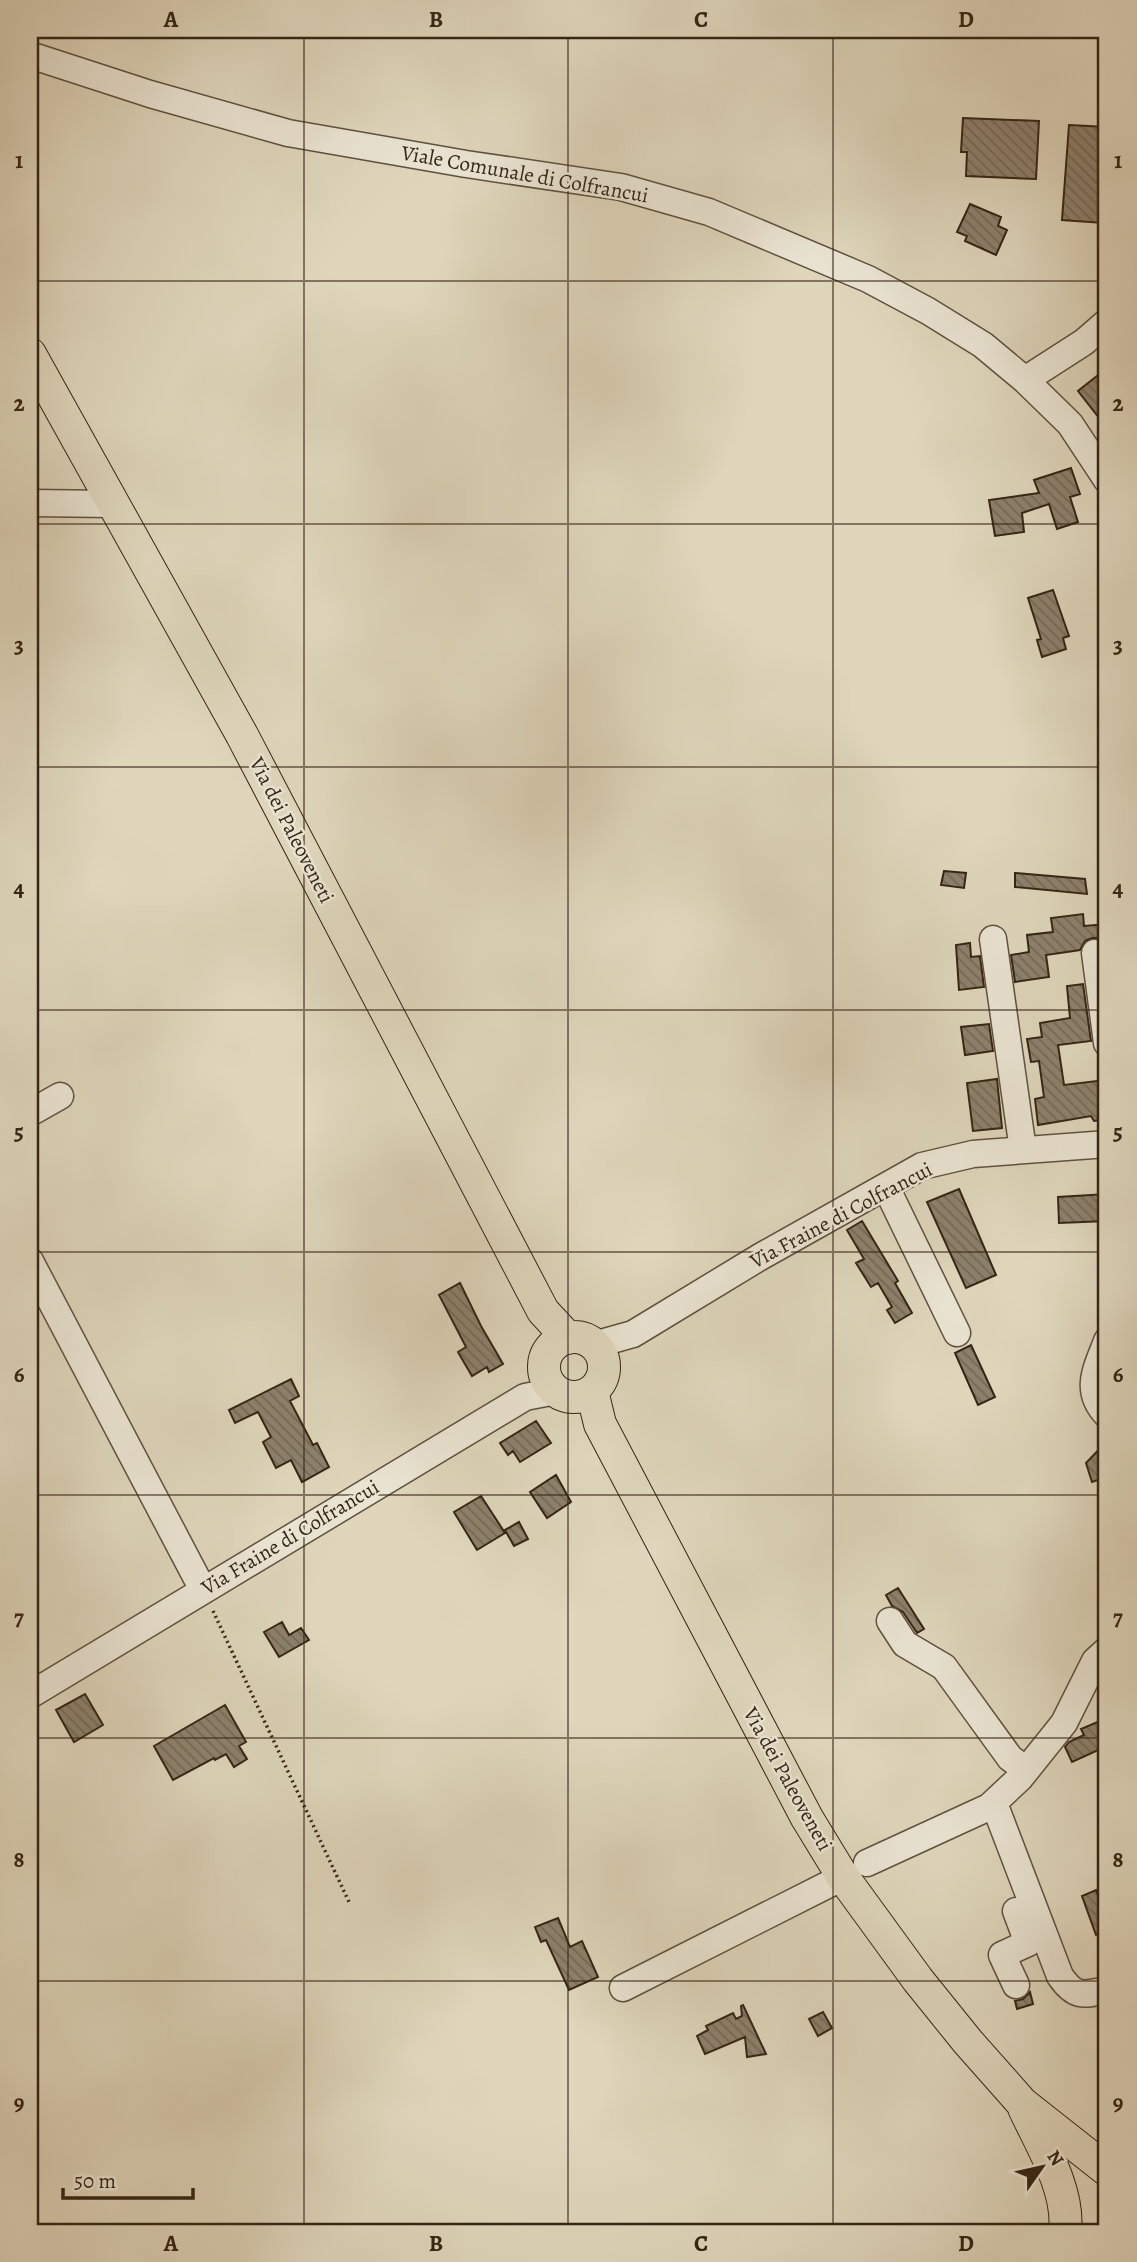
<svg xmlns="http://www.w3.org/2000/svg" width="1137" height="2262" viewBox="0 0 1137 2262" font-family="Alegreya,serif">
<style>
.building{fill:url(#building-back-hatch);stroke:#342515;stroke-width:2}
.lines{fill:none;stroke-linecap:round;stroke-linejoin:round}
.minor-casing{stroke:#5f513f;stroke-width:29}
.major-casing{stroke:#342515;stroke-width:34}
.path{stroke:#342515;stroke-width:3.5;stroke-dasharray:2 3.5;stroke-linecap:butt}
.minor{stroke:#eae4d3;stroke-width:26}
.major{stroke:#dfd6bc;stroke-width:32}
.grid{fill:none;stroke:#342515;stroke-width:2;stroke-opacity:0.55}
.labels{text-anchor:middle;stroke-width:5;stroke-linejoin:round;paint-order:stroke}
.street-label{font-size:21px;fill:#342515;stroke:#eae4d3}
.neatline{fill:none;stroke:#342515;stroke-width:2.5}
.grid-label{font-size:23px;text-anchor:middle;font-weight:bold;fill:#342515}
</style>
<defs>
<pattern id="building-back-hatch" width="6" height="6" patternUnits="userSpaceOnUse" patternTransform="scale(1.75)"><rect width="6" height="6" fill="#8d816c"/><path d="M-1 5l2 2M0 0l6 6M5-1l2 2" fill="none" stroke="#746958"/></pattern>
</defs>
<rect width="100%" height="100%" fill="#dfd6bc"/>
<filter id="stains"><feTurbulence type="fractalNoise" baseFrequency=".00286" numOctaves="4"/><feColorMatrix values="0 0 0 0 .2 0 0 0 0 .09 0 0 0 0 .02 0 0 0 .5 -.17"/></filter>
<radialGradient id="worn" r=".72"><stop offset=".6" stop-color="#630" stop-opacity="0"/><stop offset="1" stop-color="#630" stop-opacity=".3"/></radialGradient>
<path class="building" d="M963 118 1039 121 1036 179 966 176 967 152H961Z
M1069 125 1107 127 1103 223 1062 220Z
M970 204 1001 217 998 226 1007 230 996 255 965 241 967 236 957 232Z
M1107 368V428L1078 391Z
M1071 468 1080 494 1070 497 1078 522 1057 529 1049 504 1022 513 1024 532 995 536 989 500 1039 493 1034 480Z
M1053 590 1069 636 1063 638 1066 649 1042 657 1037 640 1041 639 1028 598Z
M944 871 966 873 964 888 941 885Z
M1015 873 1085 879 1087 894 1015 887Z
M1083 914 1084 926 1107 924V943L1100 938H1092L1085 941 1080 950 1046 955 1049 977 1015 982 1011 955 1029 952 1027 935 1053 932 1051 918Z
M970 943 971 957 980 956 984 987 959 990 956 945Z
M1083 984 1091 1041 1058 1045 1064 1085 1105 1080 1107 1119 1094 1121 1091 1116 1038 1125 1035 1099 1044 1097 1039 1061 1031 1062 1027 1039 1042 1037 1040 1023 1070 1018 1067 986Z
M989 1024 993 1051 965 1055 961 1027Z
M997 1079 1002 1128 973 1131 967 1083Z
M959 1189 996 1275 966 1288 927 1202Z
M1107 1194V1221L1059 1223 1058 1197Z
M862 1221 898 1281 895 1283 912 1313 895 1323 887 1310 892 1307 878 1283 871 1287 856 1263 864 1259 847 1230Z
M460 1283 481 1326 503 1364 489 1372 487 1367 472 1376 458 1352 466 1347 439 1295Z
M971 1345 995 1397 978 1405 955 1353Z
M291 1379 299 1396 290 1401 313 1445 317 1443 329 1467 302 1482 291 1460 276 1468 263 1442 271 1437 258 1412 235 1423 229 1410Z
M536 1421 551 1443 520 1462 513 1451 508 1455 500 1443Z
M1107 1441V1477L1092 1482 1086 1463Z
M556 1475 571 1502 547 1518 530 1492Z
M481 1496 505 1533 477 1550 454 1512Z
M519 1522 528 1539 514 1546 505 1530Z
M898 1588 924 1629 917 1633 903 1612 892 1606 886 1595Z
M282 1622 289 1635 301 1628 309 1640 279 1657 264 1632Z
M85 1694 103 1725 74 1742 56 1710Z
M225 1705 246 1742 239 1746 247 1759 234 1767 226 1754 215 1760 214 1758 173 1780 154 1746Z
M1107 1718V1746L1072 1762 1065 1747 1069 1742 1084 1735 1081 1729Z
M1096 1890 1107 1917V1930L1096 1935 1082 1896Z
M558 1918 570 1947 582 1941 598 1977 569 1990 546 1940 541 1942 535 1927Z
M1030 1992 1033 2004 1017 2009 1015 2001 1023 1999Z
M743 2005 766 2054 747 2057 745 2037 705 2054 697 2036 708 2030 706 2026 733 2013 736 2019 742 2016 741 2006Z
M823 2012 832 2028 818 2036 809 2019Z"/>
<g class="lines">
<defs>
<path id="minor" d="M30 55 150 94 288 133 466 164 621 187 709 212 868 279 928 311 983 345 1025 380 1070 424 1107 480
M1025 380 1084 342 1107 322
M30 503 114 504
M993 939 1023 1150
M1095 953 1107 1043
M30 1113 60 1096
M886 1187 957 1333
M30 1261 203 1590
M1107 1341C1097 1368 1083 1390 1107 1415
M594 1345 633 1334 760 1257 922 1166 973 1154 1107 1144
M890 1621 905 1644 944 1667 1010 1758 1025 1769
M30 1695 525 1397 556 1391
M994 1803 1060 1976C1075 1998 1083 1995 1107 1990
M867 1863 989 1807 1020 1778 1064 1723 1095 1661 1107 1650
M1016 1985 1002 1955 1028 1943 1016 1911
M623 1988 843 1877"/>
<path id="major" d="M30 354 242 735 543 1311 568 1338
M544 1367a30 30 0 1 1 60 0a30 30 0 1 1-60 0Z
M592 1391 600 1424 807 1818 843 1877 918 1980 968 2042 1022 2103 1107 2170
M1024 2108C1041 2145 1070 2190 1065 2232"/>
</defs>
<use href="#minor" class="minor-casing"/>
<use href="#major" class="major-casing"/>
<path class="path" d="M213 1611 349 1902"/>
<use href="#minor" class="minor"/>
<use href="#major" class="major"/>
</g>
<path class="grid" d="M304 30V2232M568 30V2232M833 30V2232M30 281H1107M30 524H1107M30 767H1107M30 1010H1107M30 1252H1107M30 1495H1107M30 1738H1107M30 1981H1107"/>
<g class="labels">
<g class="street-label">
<text transform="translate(525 174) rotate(10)" y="7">Viale Comunale di Colfrancui</text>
<text transform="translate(292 830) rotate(63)" y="7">Via dei Paleoveneti</text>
<text transform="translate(841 1215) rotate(-28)" y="7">Via Fraine di Colfrancui</text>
<text transform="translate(290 1537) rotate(-31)" y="7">Via Fraine di Colfrancui</text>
<text transform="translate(788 1779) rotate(61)" y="7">Via dei Paleoveneti</text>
</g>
</g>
<rect width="1137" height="2262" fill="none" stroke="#dfd6bc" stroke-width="77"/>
<g transform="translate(1042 2167) rotate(56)" stroke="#eae4d3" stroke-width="5" paint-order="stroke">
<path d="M0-5L12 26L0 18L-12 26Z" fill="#342515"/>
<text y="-10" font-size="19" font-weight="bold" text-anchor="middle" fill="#342515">N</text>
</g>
<path d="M63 2188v10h130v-10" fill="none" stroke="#342515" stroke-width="3.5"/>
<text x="74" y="2188" font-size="21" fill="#342515" stroke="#eae4d3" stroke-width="5" paint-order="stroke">50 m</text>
<rect x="38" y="38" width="1060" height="2186" class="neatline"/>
<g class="grid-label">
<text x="171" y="27">A</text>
<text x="436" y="27">B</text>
<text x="701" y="27">C</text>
<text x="966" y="27">D</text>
<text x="19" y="168">1</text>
<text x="1118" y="168">1</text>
<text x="19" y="411">2</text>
<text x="1118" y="411">2</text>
<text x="19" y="653">3</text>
<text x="1118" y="653">3</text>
<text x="19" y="896">4</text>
<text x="1118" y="896">4</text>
<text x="19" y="1139">5</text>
<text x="1118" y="1139">5</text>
<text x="19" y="1382">6</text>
<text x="1118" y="1382">6</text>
<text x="19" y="1625">7</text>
<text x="1118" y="1625">7</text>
<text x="19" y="1867">8</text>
<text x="1118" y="1867">8</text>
<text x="19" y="2110">9</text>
<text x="1118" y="2110">9</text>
<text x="171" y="2251">A</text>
<text x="436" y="2251">B</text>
<text x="701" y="2251">C</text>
<text x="966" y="2251">D</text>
</g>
<rect width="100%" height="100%" filter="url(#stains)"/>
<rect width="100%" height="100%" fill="url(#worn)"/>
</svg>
